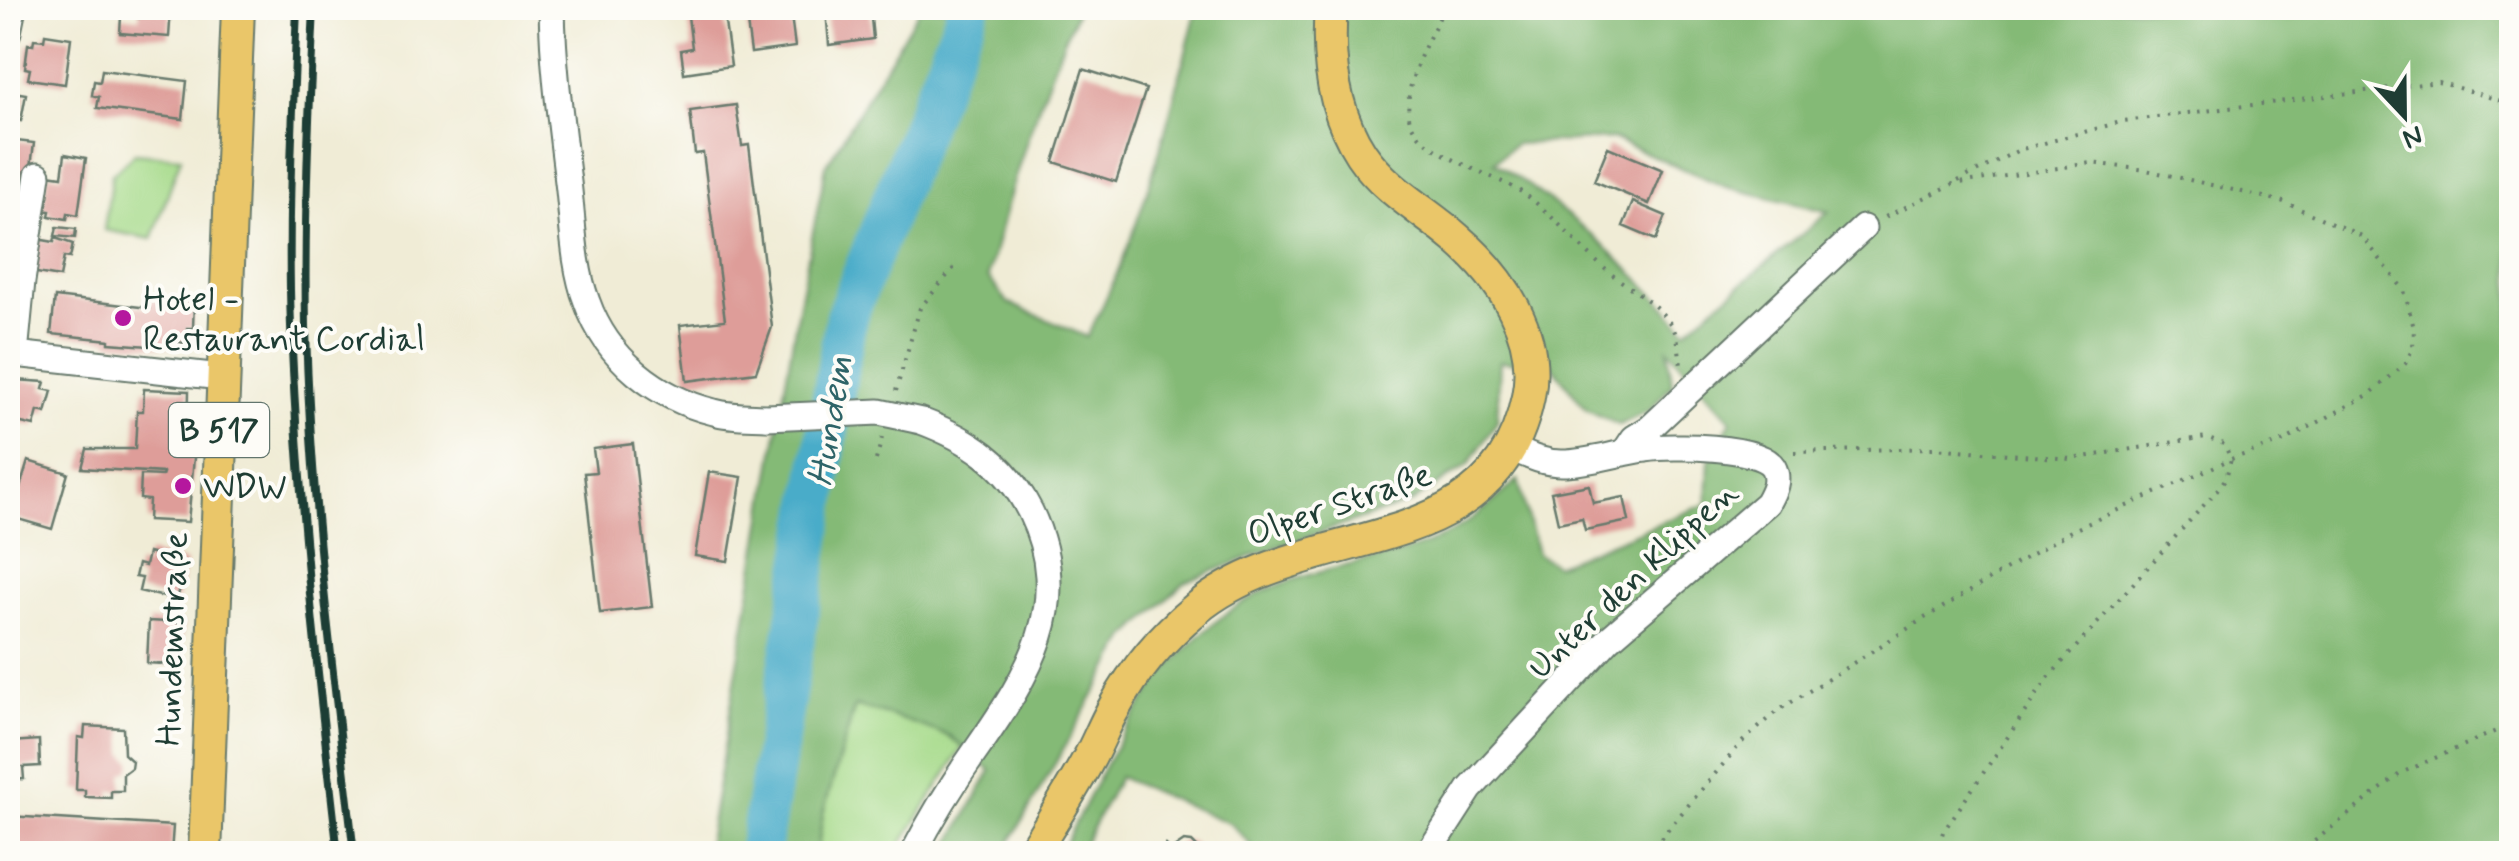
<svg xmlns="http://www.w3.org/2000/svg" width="2519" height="861" viewBox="0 0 2519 861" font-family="Mynerve,sans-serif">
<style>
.green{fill:#a6da8a;stroke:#628c5f;stroke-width:2.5}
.forest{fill:#84ba76;stroke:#527c55;stroke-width:2.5;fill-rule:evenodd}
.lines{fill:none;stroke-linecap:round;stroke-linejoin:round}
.river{stroke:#49acc9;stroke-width:42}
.building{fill:#de9d99}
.minor-casing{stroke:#687a6d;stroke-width:29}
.major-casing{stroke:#687a6d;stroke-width:36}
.path{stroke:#687a6d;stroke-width:4;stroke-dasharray:2.5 8;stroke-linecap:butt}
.minor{stroke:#fff;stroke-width:25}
.major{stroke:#eac669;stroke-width:32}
.rail{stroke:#1f3d34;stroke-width:8}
.minor-bridge-casing{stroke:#687a6d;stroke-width:29;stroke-linecap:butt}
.minor-bridge{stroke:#fff;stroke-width:25}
.poi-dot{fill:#b5179e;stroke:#fdfcf7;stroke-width:4}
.labels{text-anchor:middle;stroke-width:8;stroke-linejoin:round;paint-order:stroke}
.shield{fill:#fdfcf7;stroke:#62766e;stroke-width:2.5}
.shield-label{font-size:32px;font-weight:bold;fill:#1f3d34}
.poi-label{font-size:35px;fill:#1f3d34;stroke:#fdfcf7;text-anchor:start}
.street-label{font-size:35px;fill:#1f3d34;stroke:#fdfcf7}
.water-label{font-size:38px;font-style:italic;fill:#2e6468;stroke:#fdfcf7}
</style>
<rect width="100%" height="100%" fill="#fdfcf7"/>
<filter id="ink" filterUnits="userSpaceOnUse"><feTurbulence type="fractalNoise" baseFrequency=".01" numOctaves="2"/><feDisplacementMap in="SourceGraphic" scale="20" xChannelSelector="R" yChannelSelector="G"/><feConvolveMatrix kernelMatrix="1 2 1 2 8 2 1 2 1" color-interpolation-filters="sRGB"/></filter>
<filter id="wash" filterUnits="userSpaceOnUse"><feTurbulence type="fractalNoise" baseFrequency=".0048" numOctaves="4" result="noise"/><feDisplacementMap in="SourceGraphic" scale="40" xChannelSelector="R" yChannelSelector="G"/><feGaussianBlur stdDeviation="2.25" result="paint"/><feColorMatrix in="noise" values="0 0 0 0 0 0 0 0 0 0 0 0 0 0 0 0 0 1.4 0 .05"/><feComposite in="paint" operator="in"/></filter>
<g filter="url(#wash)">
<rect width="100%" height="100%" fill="#f0ecd6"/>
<path class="green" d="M135 153 181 157 152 239 104 230 112 174Z
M855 706C890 715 935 723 963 747L896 853 817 854 823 813Z"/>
<path class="forest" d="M920 8H1078C1040 94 1010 185 988 277L1008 303 1087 337C1142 234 1169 120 1197 8H2511V853H1247L1251 845 1231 824 1119 777 1079 853H1060C1109 758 1157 648 1256 595 1302 571 1361 565 1410 550 1454 537 1486 509 1518 480L1537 554 1556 565 1707 504 1709 461 1731 420 1668 349 1672 384 1649 411 1619 425 1586 409 1552 366 1500 361 1497 421 1469 464 1412 502 1268 550 1185 582 1127 637 1004 853H945L991 771 950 736 889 715 855 706 823 813 817 853 706 854 799 303 826 166ZM1613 139 1726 187 1829 212 1686 330C1631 265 1565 208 1494 162L1515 144Z"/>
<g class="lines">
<path class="river" d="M759 854 846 317 969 8"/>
</g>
<g id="blocks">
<path class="building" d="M140 8H171L169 37 120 33 121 16 139 18Z
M687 8H723L731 66 684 73 681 50 692 48Z
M745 8H790L795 47 751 53Z
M820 8H870L873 39 829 45 826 10 820 11Z
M45 34 71 38 65 84 28 79 30 69 25 68 28 44 33 45 34 39 44 40Z
M1083 69 1146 89 1116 182 1054 162Z
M102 70 187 81 183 119 97 108 99 97 92 95 94 81 100 82Z
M8 91 26 94 21 121 8 119Z
M736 105 742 146 749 145 772 327 756 372 687 381 680 325 725 320 703 153 695 154 690 111Z
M8 140 34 143 27 199 8 197 10 184 8 183Z
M1608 147 1663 170 1649 204 1594 181Z
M65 154 86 158 78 215 68 213 67 219 49 216 50 211 43 210 48 174 62 176Z
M1633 202 1666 216 1656 240 1623 226Z
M8 209 23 210 19 250 8 248Z
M57 227 76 229 75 238 55 236Z
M55 238 73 244 70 258 64 257 60 277 31 272 37 239 54 242Z
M55 297 149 308 148 300 194 301 193 328H187V343L176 342V348L109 343V340L51 334Z
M15 380 45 382 43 389 52 391 46 413 38 411 34 426 13 421 9 438 8 403Z
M144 389 189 391 188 436H196L188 522 148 520 149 500 140 499 141 475 162 476 163 473 82 468 87 449H135L137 411H143Z
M633 444 652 607 600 613 584 473 596 472 593 449Z
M28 461 68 473 52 529 11 517Z
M709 472 742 477 728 561 695 556Z
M1589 485 1593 503 1624 497 1629 521 1585 530 1582 518 1558 523 1551 492Z
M148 553 186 562 177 600 139 591 142 578 135 577 138 564 145 566Z
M149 621 183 623 180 665 147 663Z
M85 726 123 728 124 754 132 761 131 768 123 774V791H111V798L85 797V790H76L78 737 84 738Z
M39 740 40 766 23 767 24 779 12 780V773H8V762H11L10 742Z
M8 816 173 826 171 854H8Z
M1184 841 1192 842 1198 848 1194 854H1159L1166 845 1171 850Z"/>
</g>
</g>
<g filter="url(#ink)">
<use href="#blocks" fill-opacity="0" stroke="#687a6d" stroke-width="2.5"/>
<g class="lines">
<defs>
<path id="minor" d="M552 8C553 66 561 124 568 182 573 221 573 266 587 302 607 359 657 398 714 412 731 417 750 416 767 417
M8 32 13 8
M15 354 22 281 38 175
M8 356 15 354 221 377
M1624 453 1634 438 1650 428 1863 228
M913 854C932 817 953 783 977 749 1029 674 1075 603 1030 511 1006 463 969 439 921 421
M1428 854 1470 789 1609 639 1767 503C1773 492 1780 480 1773 467 1759 445 1671 445 1646 449 1618 452 1591 463 1562 463 1543 463 1529 456 1511 448"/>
<path id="major" d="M205 854 238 8
M1032 854C1051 823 1070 793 1087 762 1097 745 1104 725 1114 708 1134 671 1163 636 1196 609 1306 518 1494 566 1528 397 1541 335 1502 278 1457 239 1424 210 1386 191 1361 154 1333 111 1327 57 1331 8"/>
</defs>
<use href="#minor" class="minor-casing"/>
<use href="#major" class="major-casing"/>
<path class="path" d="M1444 8C1429 40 1404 79 1409 116 1414 154 1497 174 1526 195 1554 216 1577 245 1604 268 1627 288 1657 301 1673 328 1679 338 1679 353 1681 365
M1958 181 2019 150 2124 121 2438 82 2512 104
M896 391 920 308 958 263
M1794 452 1933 448 2071 459 2206 437 2224 444 2231 459 2226 478 2213 495 2048 678 1943 832 1936 854
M876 460 882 438
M1647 854 1742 742 1779 710 1923 619 2069 532 2231 459 2282 442 2370 394 2405 364 2413 348 2414 328 2404 290 2362 236 2281 201 2146 170 2091 163 1953 184 1885 217
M2298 854 2401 773 2512 724"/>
<use href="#minor" class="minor"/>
<use href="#major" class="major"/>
<path class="rail" d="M297 8C293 113 287 220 291 326 298 502 318 678 338 854
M314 8C309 113 304 219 306 326 310 502 334 678 354 854"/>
<defs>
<path id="minor-bridge" d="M767 417 879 412 921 421"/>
</defs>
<use href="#minor-bridge" class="minor-bridge-casing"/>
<use href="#minor-bridge" class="minor-bridge"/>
</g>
</g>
<g class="poi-dot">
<circle cx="123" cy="318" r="10"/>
<circle cx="183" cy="486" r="10"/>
</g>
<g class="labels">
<rect class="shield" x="169" y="403" width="100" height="54" rx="8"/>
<g class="shield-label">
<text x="219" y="441">B 517</text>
</g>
<g class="poi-label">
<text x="143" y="310">Hotel -<tspan x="143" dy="40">Restaurant Cordial</tspan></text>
<text x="203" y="498">WDW</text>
</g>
<g class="street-label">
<text transform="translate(1339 503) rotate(-19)" y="12">Olper Straße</text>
<text transform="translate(1632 579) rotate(-43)" y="12">Unter den Klippen</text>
<text transform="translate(171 639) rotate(-88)" y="12">Hundemstraße</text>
</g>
<g class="water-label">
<text transform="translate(829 421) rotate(-81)" y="13">Hundem</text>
</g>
</g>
<rect width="2519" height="861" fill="none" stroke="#fdfcf7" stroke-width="40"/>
<g transform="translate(2404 115) rotate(158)" stroke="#fdfcf7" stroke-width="8" paint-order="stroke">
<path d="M0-8L18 38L0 25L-18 38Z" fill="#1f3d34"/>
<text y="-15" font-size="28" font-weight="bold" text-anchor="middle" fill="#1f3d34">N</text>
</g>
</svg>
